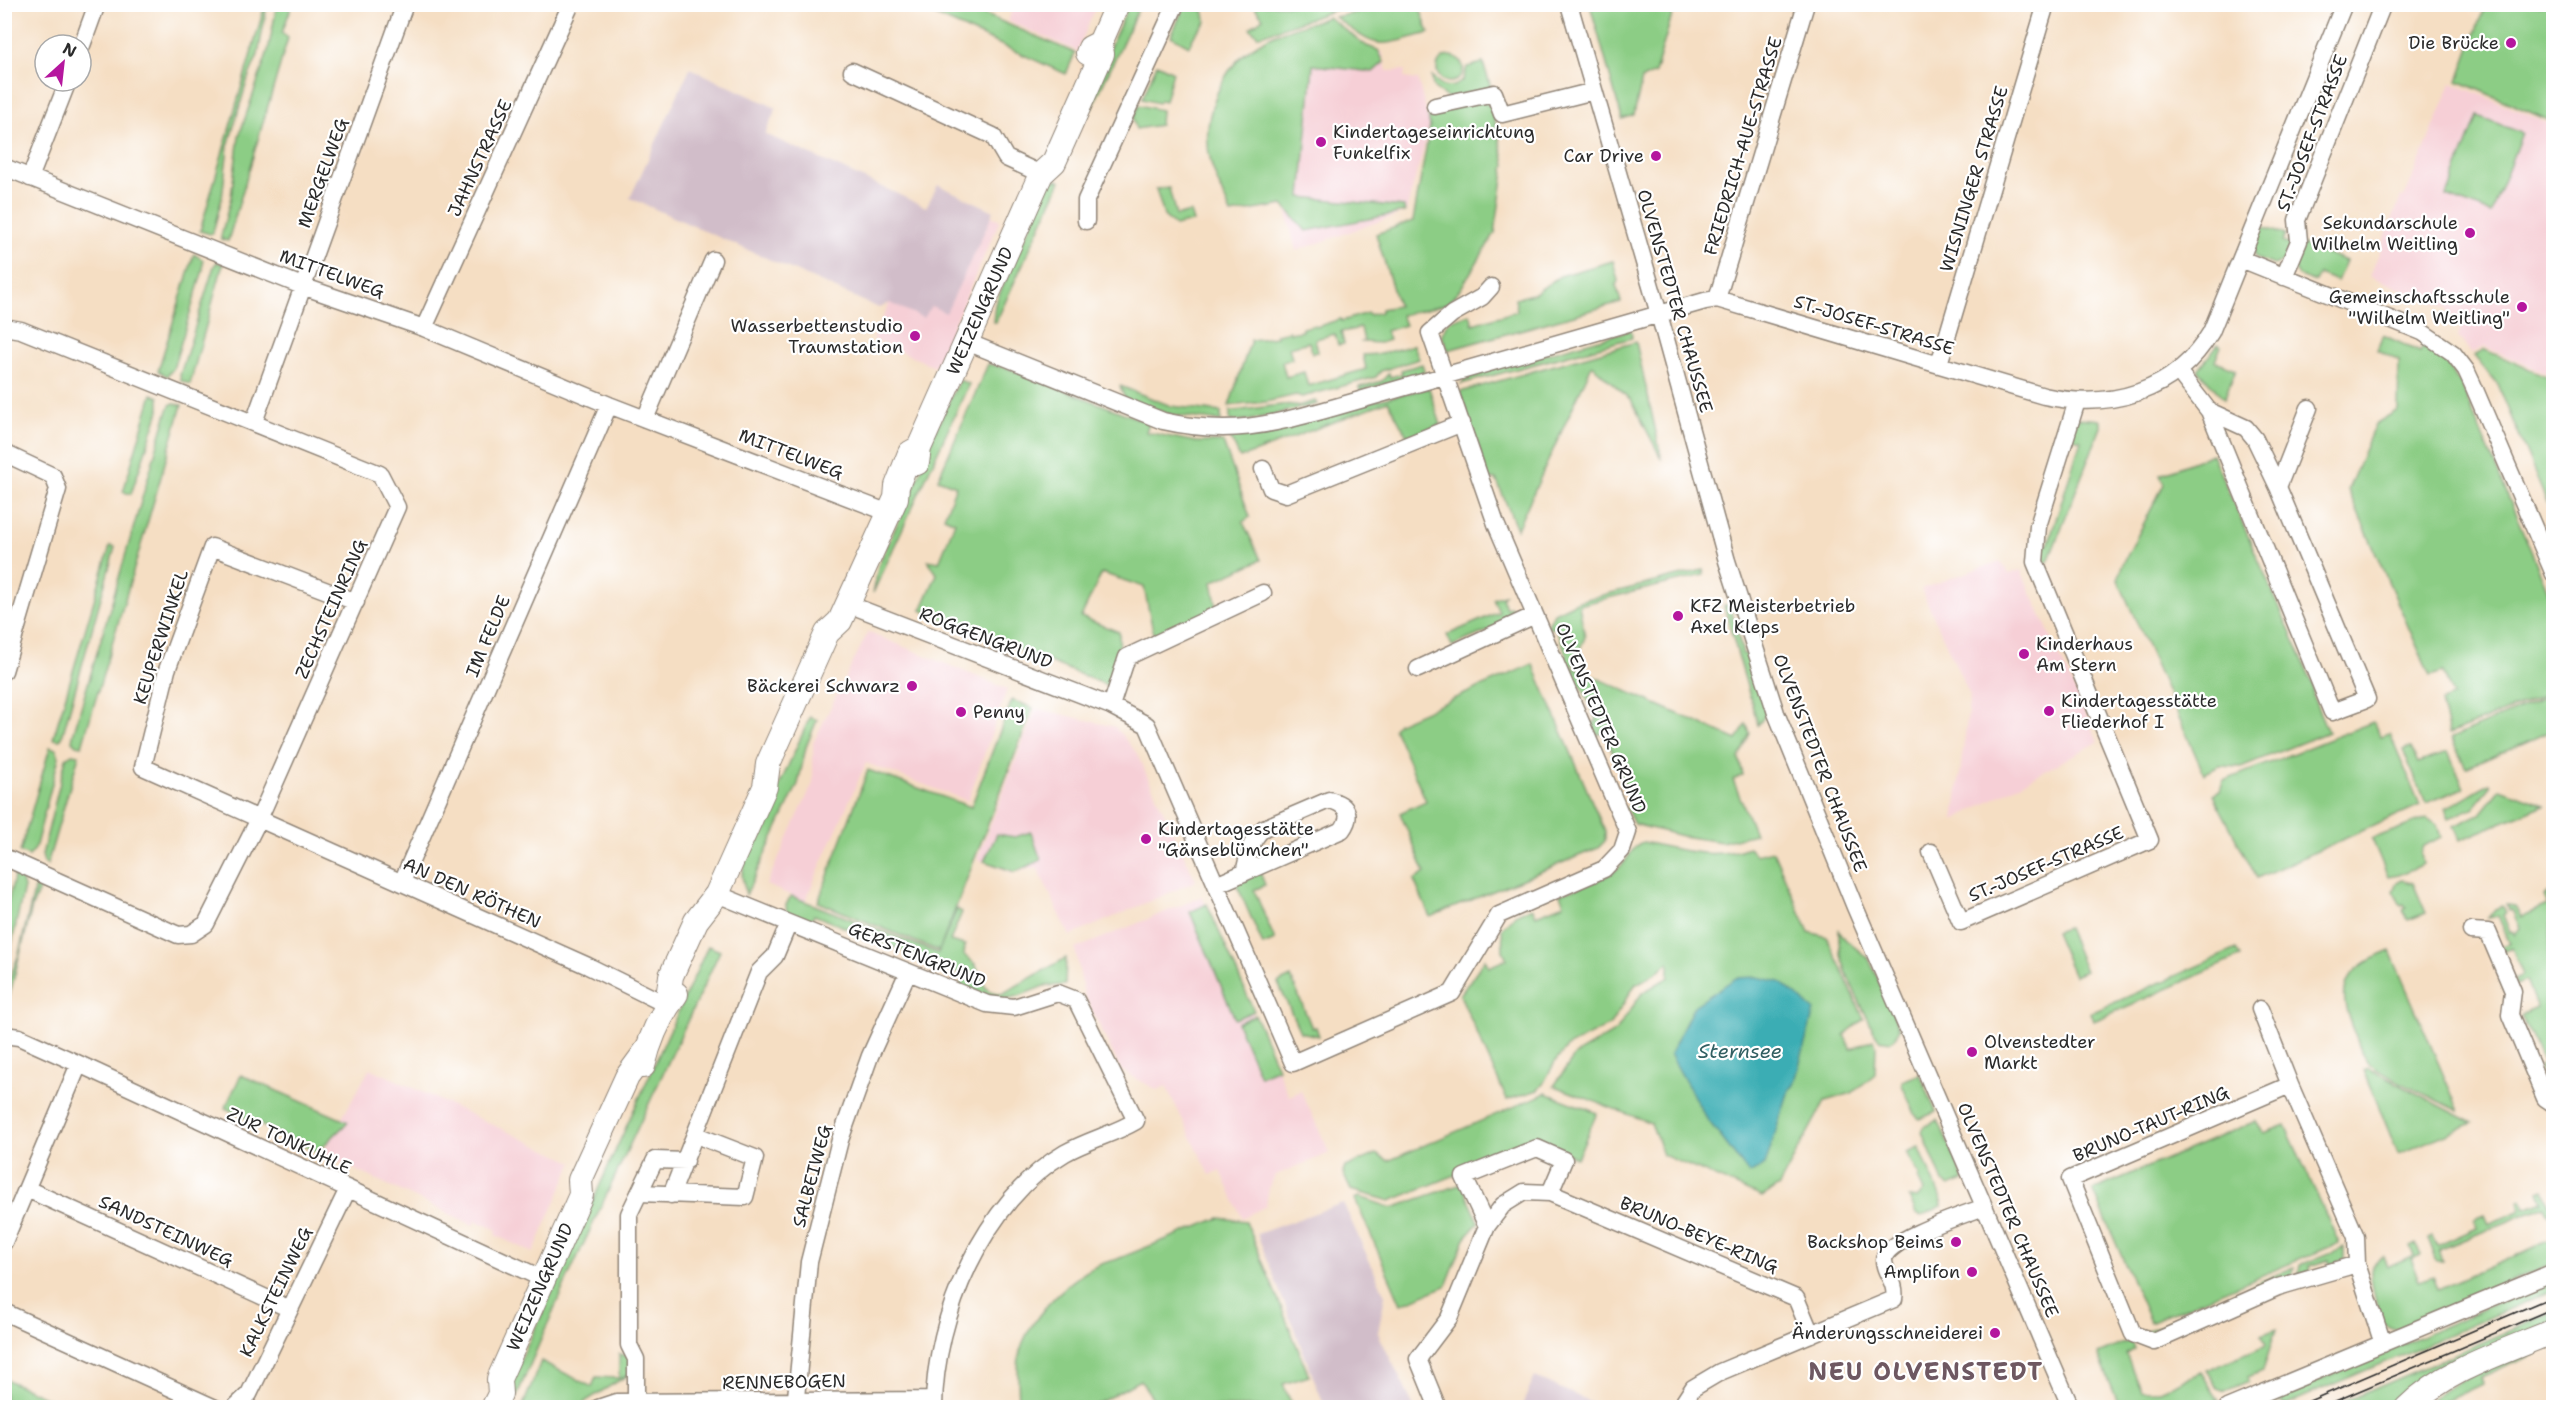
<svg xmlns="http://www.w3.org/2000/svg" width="2558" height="1412" viewBox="0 0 2558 1412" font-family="'Shantell Sans',sans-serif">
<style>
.built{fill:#f6cfd6}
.industrial{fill:#d1bdc9}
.green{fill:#8ccd85;stroke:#5c7c58;stroke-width:1.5}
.water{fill:#3badb4;stroke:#336c70;stroke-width:1.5}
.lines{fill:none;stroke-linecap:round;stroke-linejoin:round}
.street-casing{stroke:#908477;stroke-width:19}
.secondary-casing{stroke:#908477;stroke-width:26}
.street{stroke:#fff;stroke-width:16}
.secondary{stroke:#fff;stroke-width:24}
.tram{stroke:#2b2b2b;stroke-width:1.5}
.poi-dot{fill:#b5179e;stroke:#fff;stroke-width:2}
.labels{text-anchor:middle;stroke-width:4.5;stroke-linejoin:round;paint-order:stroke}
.poi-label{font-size:18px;fill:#2b2b2b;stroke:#fff;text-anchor:end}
.street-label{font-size:18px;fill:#2b2b2b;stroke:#fff}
.water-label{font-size:20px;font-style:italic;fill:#315f62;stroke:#fff}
.district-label{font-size:24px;font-weight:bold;letter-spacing:1.5px;fill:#6e5862;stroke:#fff}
</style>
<rect width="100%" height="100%" fill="#fff"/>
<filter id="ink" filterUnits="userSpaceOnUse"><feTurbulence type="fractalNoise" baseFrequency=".0167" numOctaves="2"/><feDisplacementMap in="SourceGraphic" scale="12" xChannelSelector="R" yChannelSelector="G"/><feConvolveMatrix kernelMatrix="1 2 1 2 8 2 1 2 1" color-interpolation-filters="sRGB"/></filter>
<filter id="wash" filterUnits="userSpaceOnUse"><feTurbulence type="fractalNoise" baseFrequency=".008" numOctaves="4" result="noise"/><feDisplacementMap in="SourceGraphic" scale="24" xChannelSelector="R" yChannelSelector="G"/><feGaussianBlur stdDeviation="1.35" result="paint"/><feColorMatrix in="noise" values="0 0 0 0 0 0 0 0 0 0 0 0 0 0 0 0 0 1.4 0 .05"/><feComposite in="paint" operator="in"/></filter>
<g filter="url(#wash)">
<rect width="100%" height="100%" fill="#f5dec3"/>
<path class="built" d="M1014 5H1097L1077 51 1008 21Z
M1382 51 1387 71 1405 70 1404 78 1418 80 1430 126 1406 212 1296 251 1285 206 1230 215 1215 149 1245 59 1346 63Z
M2452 83 2553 125V376L2485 347 2472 353 2458 337 2463 322 2447 314 2448 309 2370 276 2401 197 2404 198Z
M940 192 1000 220 935 367 873 339Z
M2000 561 2009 574 2021 570 2098 742 1954 820 1970 696 1921 589Z
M868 632 1007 689 968 801 866 763 805 901 766 885 813 783V743Z
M1036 708 1115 727 1136 752 1196 881 1070 936 1037 867 1013 873 977 859Z
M1204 896 1202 897 1289 1096 1301 1091 1330 1153 1276 1175 1269 1187 1266 1206 1242 1218 1221 1171 1210 1175 1166 1086 1157 1090 1121 1070 1084 994 1075 949Z
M370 1068 573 1162 533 1253 495 1235 497 1230 476 1221 473 1225 322 1154Z"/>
<path class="industrial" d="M690 68 776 108 765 134 926 207 938 185 994 211 946 313 931 306 923 318 890 303 879 308 630 198Z
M1343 1203 1385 1295 1378 1333 1414 1407H1325L1257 1234Z
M1535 1377 1602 1407H1521Z"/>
<path class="green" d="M265 5H267L258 55 248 78 228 146 222 198 213 232 210 234 200 231Z
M277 5H292L282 33 288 38 228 241 221 239V236L231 197 239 136 268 51Z
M912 5H963L1075 53 1066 74Z
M1129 5H1140L1091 110 1083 106Z
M1185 5 1203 10 1206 22 1196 33 1189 46 1171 36Z
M1253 5H1358L1335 10 1258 36 1250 28 1263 18Z
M1395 5 1419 6 1429 33C1375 47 1380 51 1335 17Z
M1590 5H1675L1655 73 1642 79 1634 115 1622 119Z
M2485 5H2553V122L2458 81Z
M1328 17 1367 46 1378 50 1384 62 1373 72 1313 65 1301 197 1404 207 1405 212 1306 231 1283 205 1231 214C1224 197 1216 180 1211 163 1199 119 1221 66 1259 43 1279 30 1306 25 1328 17Z
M1437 69a13 13 0 1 1 26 0a13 13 0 1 1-26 0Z
M1483 63 1491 88 1447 98 1433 87 1432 77C1442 87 1452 91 1463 80L1467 67Z
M1157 64 1173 72 1165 101 1160 100 1158 103 1142 99Z
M1482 100 1492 108 1505 164 1495 233 1461 288 1447 304 1401 315 1405 325 1386 331 1389 340 1380 343 1362 342 1364 341 1361 328 1341 332 1344 344 1338 345 1335 334 1315 339 1318 352 1312 353 1309 342 1289 347 1292 359 1282 362 1286 377 1304 372 1308 386 1366 369 1363 355 1380 354 1414 345 1419 359 1381 371 1376 377 1302 397 1296 395 1266 402 1229 406 1251 340 1276 337V334L1289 331 1290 333 1302 331V328L1315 325 1316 327 1341 319 1342 321 1367 313 1369 315 1381 312V309L1398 306 1376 234 1413 221 1430 126 1428 115Z
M1139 105 1161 110 1160 125 1136 129 1133 118Z
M2478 116 2522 133 2491 213 2447 196Z
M1055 180 1061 181 996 322H993L995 304 1050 182Z
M1169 188 1176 216 1190 212 1193 222 1175 226 1164 216 1156 189Z
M2263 227 2285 235 2282 242 2291 245 2284 261 2274 265 2257 259 2253 250Z
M2303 244 2346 261 2337 281 2319 274 2315 282 2299 276 2293 267Z
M194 254 203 260V270L173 369 167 376 158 371Z
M1613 261 1618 281 1616 285 1621 302 1448 350 1442 335 1449 321 1470 314 1473 324 1517 311 1515 299 1535 293 1560 276Z
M217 262 223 264 190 384 181 381 180 375 214 266Z
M1631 330 1632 338 1461 384 1466 377Z
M2383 335 2420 352 2423 346 2443 358 2461 385 2553 603V666L2543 696 2449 734 2441 702 2453 696 2443 672 2430 676 2348 490 2375 424 2398 410 2399 361 2377 350Z
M1636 342 1662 460 1631 400 1592 365 1517 529 1496 479 1489 480 1460 392Z
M2218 344 2221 346 2215 361 2236 369 2224 399 2198 370Z
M2485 350 2553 379V517L2498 385 2474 356Z
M988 364 1007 368 1149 423 1146 432 1196 442H1223L1250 517 1243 522 1261 560 1212 582 1217 609 1154 636 1144 587 1102 573 1081 617 1119 632 1120 662 1109 686 921 610 937 574 928 560 939 562 955 522 944 517 956 486 938 479Z
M1422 364 1425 373 1360 391 1359 387 1382 381 1389 373 1390 377 1402 374 1401 370Z
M959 380 969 384 873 593 878 566 917 481 933 436Z
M1120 386 1171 406 1221 412V421L1171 415 1125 399Z
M1429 388 1441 425 1407 436 1388 401 1240 458 1229 435Z
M152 394 159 397V411L131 494 123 492Z
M1315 401 1317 404 1251 420 1230 421V411C1245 411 1290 401 1298 406Z
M174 403 182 405 82 746 76 745 72 741 73 735 166 416 170 405Z
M2077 418 2101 420V427L2048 562 2041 564 2040 543 2048 545 2081 440 2070 437Z
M2212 454 2313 684V697L2328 732 2241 767 2219 766 2204 774 2118 580 2122 566 2164 484 2160 475Z
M110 546 115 547 62 737 60 740 53 739Z
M1703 570 1704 575 1579 605 1585 637 1572 667 1737 740 1746 724 1750 733 1739 758 1743 775 1733 780 1755 834 1722 842 1682 836 1634 824 1626 808 1634 805 1604 732 1596 735 1590 724 1597 721 1581 685 1575 687 1562 658 1567 655 1555 627 1550 629 1548 625 1554 613 1579 601Z
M1504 595 1502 598 1506 608 1511 607 1516 619 1452 646 1447 635 1499 612 1493 599Z
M1730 605 1743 654 1749 655 1766 708 1764 717 1758 725 1724 606Z
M1533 664 1605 832V841L1598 848 1430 917 1414 880 1425 873 1400 813 1426 801 1394 728 1398 723Z
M2553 676V730L2466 768 2451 738 2546 697Z
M1012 700 1033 708 939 951 818 902 868 770 971 807Z
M810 717 817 720 806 747 798 784 746 895 742 876 745 862Z
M2373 722 2381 737 2390 734 2420 805 2257 878 2213 795 2220 791 2223 781Z
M50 747 56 749 59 757 35 849 29 856 20 852Z
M2411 748 2418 763 2448 752 2464 788 2426 803 2403 750Z
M72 754 79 755 47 865 44 863 42 855 66 758Z
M2490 783 2491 786 2473 808 2449 818 2445 808C2461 801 2474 791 2490 783Z
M2500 789 2544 805 2460 840 2454 826 2480 814Z
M2427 818 2437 825 2441 837 2424 846 2421 854 2423 864 2399 875 2388 877 2372 839Z
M1031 832 1041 860 1015 872 984 861 997 834 1015 837Z
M1643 842C1678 849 1715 861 1749 847L1755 855 1773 851 1809 932 1827 937 1864 1019 1844 1035 1851 1049 1873 1040 1876 1046 1875 1074 1852 1093 1825 1101 1779 1186 1762 1197 1663 1155 1651 1123 1554 1086 1575 1055 1616 1031 1642 993 1669 977V962L1656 973 1635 985 1610 1025 1567 1047 1555 1062 1543 1084 1538 1090 1507 1100 1460 995 1485 959 1489 967 1507 959 1503 951 1502 928 1515 915 1532 907 1536 915 1564 904 1560 894C1579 886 1606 880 1621 866 1630 858 1632 845 1643 842Z
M1260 872 1265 885 1254 890 1275 940 1263 945 1236 883Z
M15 874 21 878 24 887 9 957 5 968V913Z
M2402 880 2413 883 2426 913 2408 920 2403 910 2406 908 2404 904 2401 905 2393 891 2397 883Z
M36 883 41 885 32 907 5 1013V989L18 957Z
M2553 892 2549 957 2554 981V1088L2551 1089 2548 1088 2538 1067 2544 1064 2521 1015 2537 1008 2526 981 2516 985 2514 979 2523 975 2512 948 2502 952 2500 947 2510 943 2498 916 2488 918 2495 909 2503 906 2506 913 2503 915 2510 932 2513 931 2515 934 2520 928 2512 910 2509 911 2507 905 2515 906 2521 917 2548 905 2544 896Z
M791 896 938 953 957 909 962 912 950 941 965 945 964 955 975 964 986 988 990 991 1002 994 1066 958 1065 985 1044 986 1019 996 999 1000 960 986 963 975 814 915 809 925 787 915 786 905Z
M1207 904 1254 1011 1235 1019 1190 912Z
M2067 928 2085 971 2074 976 2055 932Z
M1839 930 1845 939 1869 959 1899 1028 1896 1037 1891 1041 1879 1039 1874 1032C1861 1002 1836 964 1839 930Z
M708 946 720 951 564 1286 512 1407 499 1408Z
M2236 949 2240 957 2094 1021 2091 1013Z
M2390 951 2459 1111C2432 1097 2393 1081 2369 1064 2362 1059 2359 1044 2355 1035 2335 988 2342 970 2390 951Z
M1291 977 1312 1028 1316 1027 1319 1036 1300 1032 1278 983Z
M1255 1015 1278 1068 1260 1076 1237 1023Z
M2368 1068 2473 1123 2398 1154 2364 1070Z
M1920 1074 1936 1112 1919 1119 1916 1116 1902 1085V1081Z
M241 1075 348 1122 317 1152 225 1108Z
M1546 1093 1597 1113 1577 1158 1541 1141 1390 1201 1351 1190 1343 1173 1345 1167 1376 1154 1388 1161Z
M1938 1120 1964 1180 1949 1186 1943 1182 1922 1132 1924 1127Z
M2256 1121 2264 1133 2285 1125 2339 1243 2150 1322 2093 1190Z
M1919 1147 1941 1198 1942 1206 1921 1216 1916 1214 1909 1197 1917 1198 1924 1191 1918 1178 1920 1177 1907 1152Z
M1462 1184 1479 1222 1465 1238 1446 1286 1401 1304 1355 1199 1360 1197 1392 1208Z
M2544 1189 2553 1213 2549 1215 2545 1206 2439 1250 2443 1262H2437L2428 1238 2432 1236 2437 1246 2477 1228 2474 1219 2484 1215 2488 1224 2522 1210 2519 1201 2522 1199 2526 1208 2543 1201 2539 1191Z
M1219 1218 1246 1221 1309 1376 1283 1384 1293 1407H1159L1140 1380 1092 1407H1019C1019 1390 1016 1369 1020 1351 1030 1315 1078 1267 1115 1260Z
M2553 1239V1263L2400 1329C2393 1329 2387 1328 2383 1322 2378 1314 2368 1275 2372 1266 2374 1262 2378 1260 2383 1257L2387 1267 2414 1255 2410 1246 2416 1243 2421 1255 2411 1259 2419 1281 2433 1276 2438 1290Z
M2344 1247V1259L2330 1265 2329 1260 2310 1266V1272L2298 1275 2300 1265Z
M2294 1267 2292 1277 2262 1286 2151 1334 2145 1332Z
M2553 1279V1290L2283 1406 2282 1401 2270 1405V1401Z
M2553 1312V1321L2394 1407 2329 1408Z
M2276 1329 2263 1371 2248 1377 2249 1381 2225 1391 2217 1388 2206 1370 2266 1345 2262 1335Z
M2131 1340 2134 1349 2126 1354 2141 1391H2159L2201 1372 2219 1401 2203 1407H2120L2098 1354Z
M2553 1340V1346L2480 1378 2482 1384 2433 1407 2419 1408 2459 1381Z
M619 1354 631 1357V1373L586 1401 581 1407 522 1408 541 1361 592 1387 596 1377 619 1378Z
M4 1379H5L67 1407H5Z"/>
<path class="water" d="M1757 977 1780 982 1814 1010 1794 1085 1789 1090 1765 1165 1749 1174 1705 1116 1670 1054 1694 1006 1736 978Z"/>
</g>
<g filter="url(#ink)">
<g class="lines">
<defs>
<path id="street" d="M1569 4 1659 314 1727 561 1776 713 1855 907 2071 1408
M81 48 97 4
M852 71 993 136 1006 158 1041 174
M1435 106 1494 93 1502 114 1594 91
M4 167 302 286 424 328 609 405 889 513
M30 178 68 81
M1086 221V200L1176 4
M2241 259 2422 332 2453 353 2466 370 2473 385 2554 574
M2284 277 2299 241 2297 220 2383 4
M1717 299 1806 4
M4 327 21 330 380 474 397 507 259 819 206 924 191 934 178 935 4 857
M424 328 571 4
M967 342 1163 421C1230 436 1269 425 1332 408L1705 301 1717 299 2044 396C2110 410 2175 393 2211 332L2344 4
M1939 364 2046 4
M2178 371 2209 411 2332 712 2367 699 2278 487 2255 439 2246 428 2209 411
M645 419 713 260
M254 422 405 4
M4 453 53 476 58 489 4 671
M1263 469 1271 489 1286 494 1462 423
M2278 487 2309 408
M356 602 212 547 167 670 143 767 588 966 667 1005
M848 604 1111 706 1147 725 1293 1063 1452 993 1499 915 1604 869 1622 850 1628 832 1496 524 1430 333 1452 314 1482 297 1491 287
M1418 669 1535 615
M1111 706 1127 657 1263 593
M1931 852 1961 922 2150 840 2035 562 2038 526 2077 401
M402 882 609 405
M1216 885 1342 830C1353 815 1347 804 1329 800L1264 828C1250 839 1248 857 1244 873
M717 894 987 1004 1014 1007 1058 993 1076 1000 1136 1121C1114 1134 1088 1140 1065 1153 984 1200 934 1317 934 1408
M2471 931 2488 932 2513 991 2510 1015 2545 1098 2554 1104
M2260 1009 2290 1085 2356 1237 2357 1264 2383 1344
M4 1035 19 1037 79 1064 543 1279
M2290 1085 2070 1179 2133 1334 2154 1342 2278 1287 2357 1264
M27 1189 290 1309
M639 1193 745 1197 755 1158 696 1135
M671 1195 759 972 775 956 788 925
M1487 1226 1464 1177 1537 1148 1564 1160 1550 1193
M4 1242 79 1064
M4 1312 215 1408
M636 1402V1359L629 1345V1214L655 1160 686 1161
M234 1408 249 1394 348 1189
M598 1408 616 1402 934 1400
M795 1408 809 1262 840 1140 870 1056 908 972
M1438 1408 1418 1359 1449 1318 1487 1226 1503 1205 1524 1192 1550 1193 1796 1298 1811 1334
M1680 1408 1693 1388 1720 1372 1894 1299C1897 1281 1884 1274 1884 1260 1884 1240 1966 1214 1984 1207
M2227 1408 2554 1272"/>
<path id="secondary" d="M1088 53 1090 48 1100 43 1117 4
M917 463 919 448 1041 174 1054 162 1102 54 1100 43
M667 1005 671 976 696 921 717 894 765 787 768 764 827 633 840 621 896 498 897 486 910 453 919 448
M643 1066C649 1041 661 1014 676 994
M493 1408 500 1394 499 1379 581 1195 580 1180 627 1077 646 1051
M2407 1408C2446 1369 2504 1352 2554 1331"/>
</defs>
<use href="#street" class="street-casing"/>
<use href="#secondary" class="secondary-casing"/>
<use href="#street" class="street"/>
<use href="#secondary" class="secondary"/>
<path class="tram" d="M2293 1408 2554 1296
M2319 1408 2554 1308"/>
</g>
</g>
<g class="poi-dot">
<circle cx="2511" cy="43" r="6"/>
<circle cx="1321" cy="142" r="6"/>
<circle cx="1656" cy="156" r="6"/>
<circle cx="2470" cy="233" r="6"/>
<circle cx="2522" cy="307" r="6"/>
<circle cx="915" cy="336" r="6"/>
<circle cx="1678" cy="616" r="6"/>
<circle cx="2024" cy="654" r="6"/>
<circle cx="912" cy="686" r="6"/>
<circle cx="2049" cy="711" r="6"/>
<circle cx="961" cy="712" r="6"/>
<circle cx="1146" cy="839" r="6"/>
<circle cx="1972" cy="1052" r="6"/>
<circle cx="1956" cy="1242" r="6"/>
<circle cx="1972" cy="1272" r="6"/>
<circle cx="1995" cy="1333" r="6"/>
</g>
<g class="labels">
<g class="poi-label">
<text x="2499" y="49">Die Brücke</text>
<text x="1333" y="138" text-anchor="start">Kindertageseinrichtung<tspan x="1333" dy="21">Funkelfix</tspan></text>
<text x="1644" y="162">Car Drive</text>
<text x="2458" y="229">Sekundarschule<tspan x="2458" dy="21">Wilhelm Weitling</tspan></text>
<text x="2510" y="303">Gemeinschaftsschule<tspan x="2510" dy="21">"Wilhelm Weitling"</tspan></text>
<text x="903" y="332">Wasserbettenstudio<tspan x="903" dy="21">Traumstation</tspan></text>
<text x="1690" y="612" text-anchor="start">KFZ Meisterbetrieb<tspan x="1690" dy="21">Axel Kleps</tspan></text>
<text x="2036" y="650" text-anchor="start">Kinderhaus<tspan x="2036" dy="21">Am Stern</tspan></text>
<text x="900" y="692">Bäckerei Schwarz</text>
<text x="2061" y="707" text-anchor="start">Kindertagesstätte<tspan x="2061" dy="21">Fliederhof I</tspan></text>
<text x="973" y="718" text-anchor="start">Penny</text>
<text x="1158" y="835" text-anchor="start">Kindertagesstätte<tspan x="1158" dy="21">"Gänseblümchen"</tspan></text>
<text x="1984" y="1048" text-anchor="start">Olvenstedter<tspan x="1984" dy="21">Markt</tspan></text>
<text x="1944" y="1248">Backshop Beims</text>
<text x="1960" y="1278">Amplifon</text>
<text x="1983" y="1339">Änderungsschneiderei</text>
</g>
<g class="street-label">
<text transform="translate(2312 133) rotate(-69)" y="6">ST.-JOSEF-STRASSE</text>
<text transform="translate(1743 146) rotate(-73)" y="6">FRIEDRICH-AUE-STRASSE</text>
<text transform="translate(480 158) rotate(-65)" y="6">JAHNSTRASSE</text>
<text transform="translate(323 173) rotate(-70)" y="6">MERGELWEG</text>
<text transform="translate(1974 179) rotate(-73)" y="6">WISNINGER STRASSE</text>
<text transform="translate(332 274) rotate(20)" y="6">MITTELWEG</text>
<text transform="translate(1675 301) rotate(74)" y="6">OLVENSTEDTER CHAUSSEE</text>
<text transform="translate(980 311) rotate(-66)" y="6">WEIZENGRUND</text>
<text transform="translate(1874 325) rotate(17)" y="6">ST.-JOSEF-STRASSE</text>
<text transform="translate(791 454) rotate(21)" y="6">MITTELWEG</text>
<text transform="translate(331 609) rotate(-66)" y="6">ZECHSTEINRING</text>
<text transform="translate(488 636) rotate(-67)" y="6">IM FELDE</text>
<text transform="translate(161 637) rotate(-72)" y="6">KEUPERWINKEL</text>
<text transform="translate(986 638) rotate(21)" y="6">ROGGENGRUND</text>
<text transform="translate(1601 718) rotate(67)" y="6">OLVENSTEDTER GRUND</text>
<text transform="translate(1820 763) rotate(69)" y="6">OLVENSTEDTER CHAUSSEE</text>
<text transform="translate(2046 864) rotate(-23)" y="6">ST.-JOSEF-STRASSE</text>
<text transform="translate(472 893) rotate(24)" y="6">AN DEN RÖTHEN</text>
<text transform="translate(917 955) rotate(22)" y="6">GERSTENGRUND</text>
<text transform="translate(2151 1124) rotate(-23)" y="6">BRUNO-TAUT-RING</text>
<text transform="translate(289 1141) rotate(25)" y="6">ZUR TONKUHLE</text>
<text transform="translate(812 1176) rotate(-75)" y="6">SALBEIWEG</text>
<text transform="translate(2008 1210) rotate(67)" y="6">OLVENSTEDTER CHAUSSEE</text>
<text transform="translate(166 1231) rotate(25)" y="6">SANDSTEINWEG</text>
<text transform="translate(1699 1235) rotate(23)" y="6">BRUNO-BEYE-RING</text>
<text transform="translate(540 1287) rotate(-66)" y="6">WEIZENGRUND</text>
<text transform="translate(276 1292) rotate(-64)" y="6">KALKSTEINWEG</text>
<text transform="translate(784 1382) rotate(-1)" y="6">RENNEBOGEN</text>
</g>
<g class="water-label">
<text x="1740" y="1058">Sternsee</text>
</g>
<g class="district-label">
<text x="1926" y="1380">NEU OLVENSTEDT</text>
</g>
</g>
<rect width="2558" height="1412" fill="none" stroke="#fff" stroke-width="24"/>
<g transform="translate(63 63) rotate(27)"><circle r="28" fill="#ffffff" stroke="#aaaaaa" stroke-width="1.5"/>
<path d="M0-4.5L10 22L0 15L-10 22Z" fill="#b5179e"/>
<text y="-9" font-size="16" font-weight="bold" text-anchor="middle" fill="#2b2b2b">N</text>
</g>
</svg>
